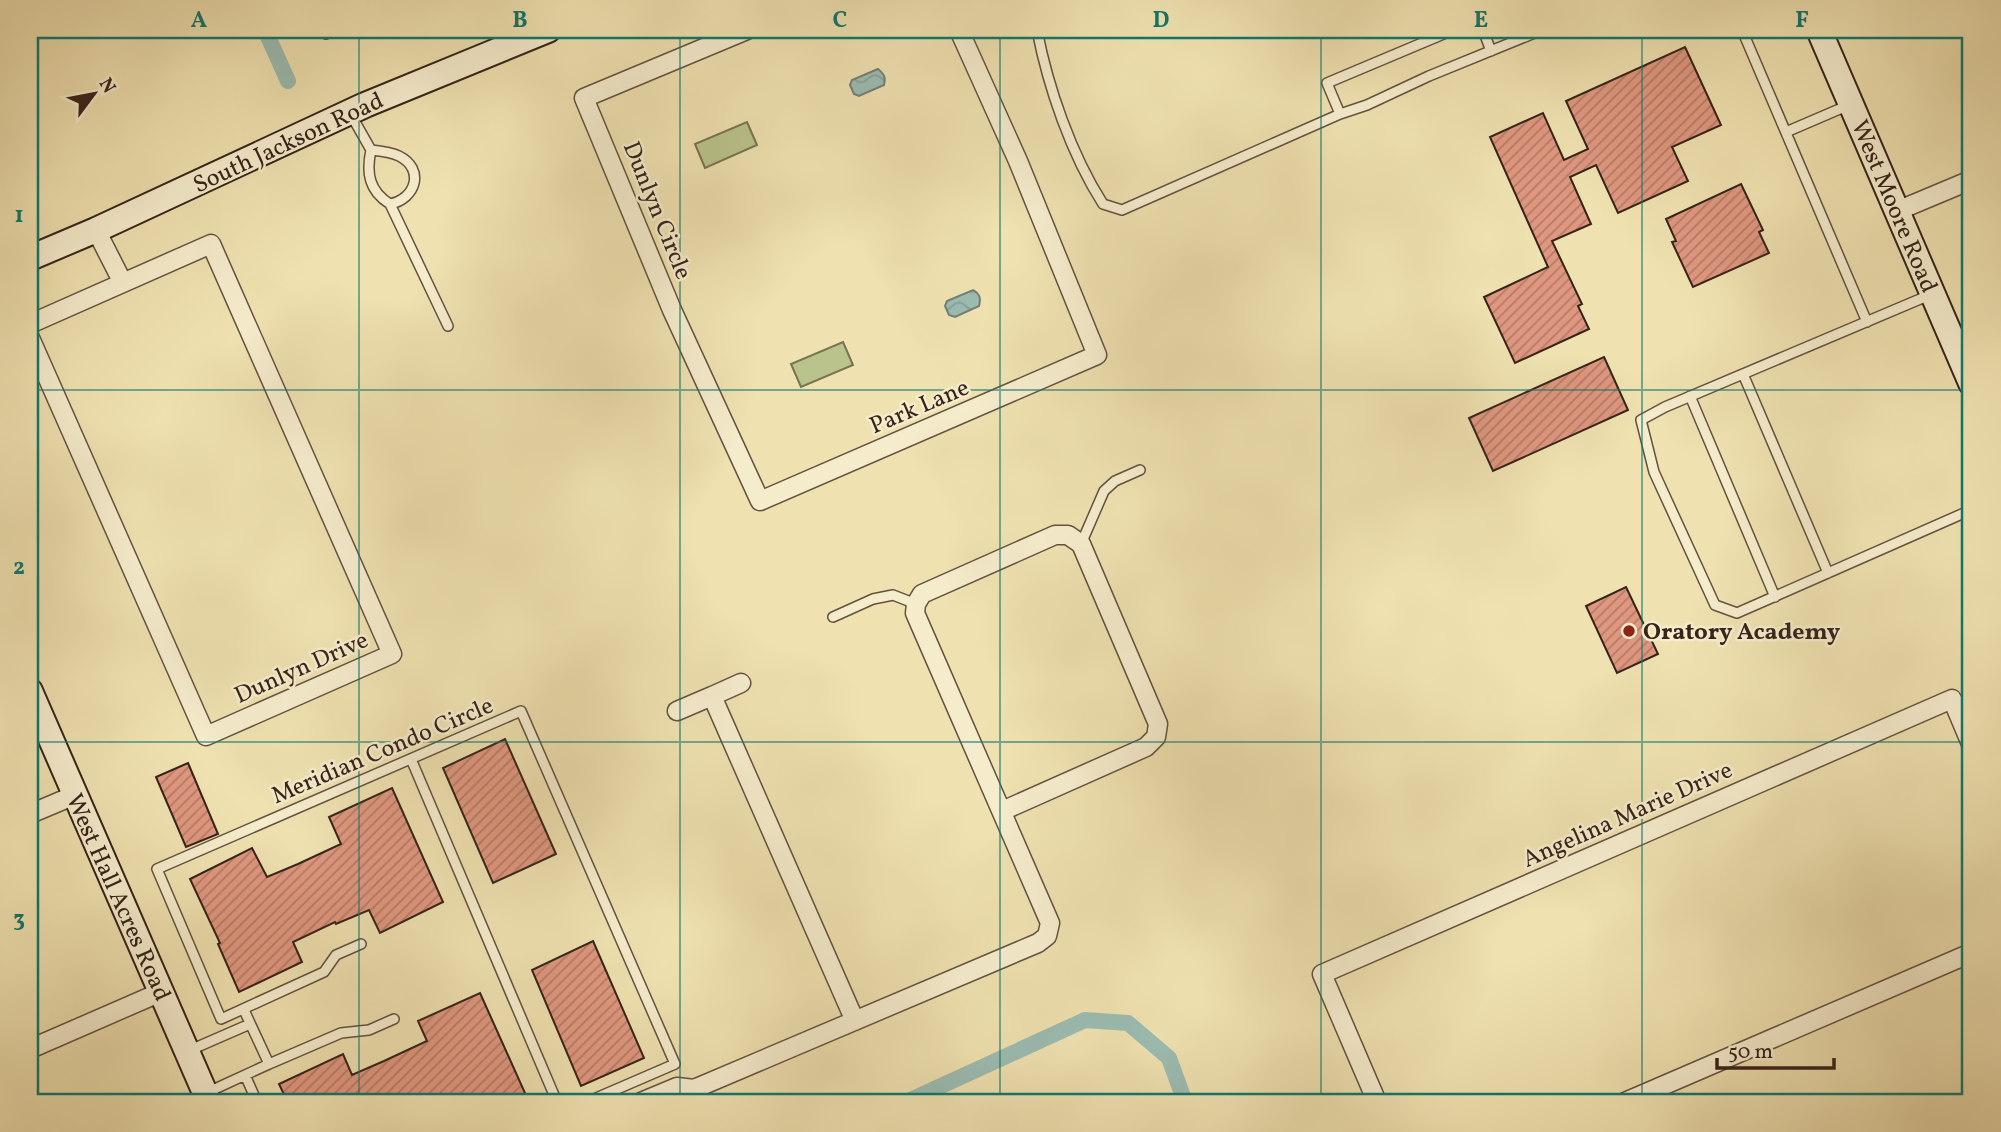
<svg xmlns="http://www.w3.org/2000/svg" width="2001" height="1132" viewBox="0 0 2001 1132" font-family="Vollkorn,serif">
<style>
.park{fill:#b9c38b;stroke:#787352;stroke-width:2}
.water{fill:url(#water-waves);stroke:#737f75;stroke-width:2}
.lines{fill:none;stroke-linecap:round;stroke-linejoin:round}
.canal{stroke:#9bbcb2;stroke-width:16}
.building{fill:url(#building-hatch);stroke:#36231a;stroke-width:2}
.lane-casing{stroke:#645240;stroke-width:12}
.street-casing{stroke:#645240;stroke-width:21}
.secondary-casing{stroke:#36231a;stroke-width:28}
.lane{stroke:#f5eccc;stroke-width:9}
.street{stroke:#f5eccc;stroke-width:18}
.secondary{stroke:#f5eccc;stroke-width:24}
.grid{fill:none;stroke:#0f766e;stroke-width:2;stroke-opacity:0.55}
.poi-dot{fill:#8f2418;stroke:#f5eccc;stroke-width:2.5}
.labels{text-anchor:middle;stroke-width:5;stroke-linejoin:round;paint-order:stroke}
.street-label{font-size:24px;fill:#36231a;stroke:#f5eccc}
.poi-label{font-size:24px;font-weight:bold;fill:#36231a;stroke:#f5eccc;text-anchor:start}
.neatline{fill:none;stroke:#0f766e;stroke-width:2.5}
.grid-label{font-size:23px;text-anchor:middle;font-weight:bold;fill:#0f766e}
</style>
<defs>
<pattern id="water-waves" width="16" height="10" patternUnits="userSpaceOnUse" patternTransform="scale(1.75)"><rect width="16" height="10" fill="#9bbcb2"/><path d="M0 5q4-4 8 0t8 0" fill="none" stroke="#86a198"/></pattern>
<pattern id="building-hatch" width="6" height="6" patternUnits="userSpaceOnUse" patternTransform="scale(1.75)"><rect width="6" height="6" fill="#df977f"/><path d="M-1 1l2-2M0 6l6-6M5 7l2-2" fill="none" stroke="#b67b67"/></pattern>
</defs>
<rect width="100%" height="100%" fill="#efe1b0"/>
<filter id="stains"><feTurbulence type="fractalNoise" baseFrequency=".00286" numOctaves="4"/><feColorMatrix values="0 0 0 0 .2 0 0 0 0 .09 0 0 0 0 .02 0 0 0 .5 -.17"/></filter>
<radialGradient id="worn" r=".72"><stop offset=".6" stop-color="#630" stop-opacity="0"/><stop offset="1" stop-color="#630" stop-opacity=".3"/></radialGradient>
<path class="park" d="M747 122 757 145 705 168 695 144Z
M843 342 853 365 801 387 791 364Z"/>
<path class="water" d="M878 69C884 74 886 77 884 85L859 96 854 94 850 85 852 80Z
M973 290C980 294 981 298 979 306L955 317 949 315 945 306 947 301Z"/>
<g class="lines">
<path class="canal" d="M265 30 288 81
M906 1102 1085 1020 1128 1023 1169 1058 1185 1102"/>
</g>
<path class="building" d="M1685 47 1721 125 1672 147 1688 181 1618 213 1596 165 1570 177 1591 224 1552 241 1582 304 1578 306 1589 329 1515 363 1484 297 1548 267 1490 137 1543 113 1564 160 1588 149 1566 101Z
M1741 184 1763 230 1759 232 1769 253 1693 287 1672 242 1676 241 1666 219Z
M1604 357 1628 410 1493 471 1469 418Z
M1626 587 1658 654 1617 673 1586 606Z
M505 739 556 854 493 883 443 768Z
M188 763 218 834 186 847 156 777Z
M392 788 443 902 380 933 369 910 336 924 335 922 293 942 302 962 239 992 218 944 220 943 190 879 252 848 267 877 298 864 341 844 329 817Z
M593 941 644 1058 581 1086 532 970Z
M480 993 529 1102H378L375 1096 361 1102H301L298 1096 287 1101 279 1084 343 1054 352 1075 384 1061 427 1041 418 1021Z"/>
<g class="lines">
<defs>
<path id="lane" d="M324 30 326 34 335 30
M1037 30C1048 87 1071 154 1103 204L1122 210 1340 114 1367 105 1429 76 1542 30
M1483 30 1491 51
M1742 30 1867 322
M350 113 371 150C381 151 391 152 399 156 425 169 416 199 390 204L448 326
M1340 114 1327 83 1453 30
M1786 132 1849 105
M371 150C366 173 369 191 390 204
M1932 294 1665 407 1641 420 1654 472 1715 605 1737 613 1971 510
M1743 374 1828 573
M1690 396 1775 597
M1081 544 1104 491 1115 481 1140 470
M833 617 873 599 893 595 916 604
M411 759 557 1102
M361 944 336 955 324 972 221 1019 157 869 521 711 675 1064 587 1102
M188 1051 250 1024
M269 1064 341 1033 369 1030 394 1019
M245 1075 257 1102
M206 1093 269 1064 244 1010"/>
<path id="street" d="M747 30 584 98 672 310 760 501 1097 355 1018 161 959 30
M1897 211 1971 180
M96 230 123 283
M30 324 211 244 392 654 206 736 30 338
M712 696 741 683
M677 711 712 696 855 1021
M30 814 75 795
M30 1049 161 992
M694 1089 1038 943 1047 936 1050 923 915 613 916 604 922 594 1055 535H1068L1081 544 1158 724 1156 737 1146 747 1002 811
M641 1102 677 1087 694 1089 684 1102
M1377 1102 1322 974 1952 699 1971 744
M1625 1102 1971 953"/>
<path id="secondary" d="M1819 30 1971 383
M30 258 96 230 365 105 548 30
M30 691 209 1102"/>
</defs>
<use href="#lane" class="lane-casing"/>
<use href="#street" class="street-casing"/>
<use href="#secondary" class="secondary-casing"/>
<use href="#lane" class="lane"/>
<use href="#street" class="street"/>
<use href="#secondary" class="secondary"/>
</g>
<path class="grid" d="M359 30V1102M680 30V1102M1000 30V1102M1321 30V1102M1642 30V1102M30 390H1971M30 742H1971"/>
<circle class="poi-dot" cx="1629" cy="631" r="7"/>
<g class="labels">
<g class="street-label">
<text transform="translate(288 142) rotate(-25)" y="8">South Jackson Road</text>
<text transform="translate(1895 206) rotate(67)" y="8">West Moore Road</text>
<text transform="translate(658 210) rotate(68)" y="8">Dunlyn Circle</text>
<text transform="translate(919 406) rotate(-23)" y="8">Park Lane</text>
<text transform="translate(301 667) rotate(-24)" y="8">Dunlyn Drive</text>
<text transform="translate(382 750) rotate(-23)" y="8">Meridian Condo Circle</text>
<text transform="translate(1627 814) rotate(-24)" y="8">Angelina Marie Drive</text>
<text transform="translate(119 897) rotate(66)" y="8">West Hall Acres Road</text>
</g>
<g class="poi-label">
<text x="1643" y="639">Oratory Academy</text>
</g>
</g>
<rect width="2001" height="1132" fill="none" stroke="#efe1b0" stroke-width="77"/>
<g transform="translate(94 94) rotate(58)" stroke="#f5eccc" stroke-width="5" paint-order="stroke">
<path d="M0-5L12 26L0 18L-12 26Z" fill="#36231a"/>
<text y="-10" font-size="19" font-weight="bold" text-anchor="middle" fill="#36231a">N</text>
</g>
<path d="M1717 1058v10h117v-10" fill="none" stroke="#36231a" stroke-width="3.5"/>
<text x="1728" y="1058" font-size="21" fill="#36231a" stroke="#f5eccc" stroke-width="5" paint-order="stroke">50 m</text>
<rect x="38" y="38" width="1924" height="1056" class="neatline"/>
<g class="grid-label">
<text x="199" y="27">A</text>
<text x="520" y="27">B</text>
<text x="840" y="27">C</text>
<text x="1161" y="27">D</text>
<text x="1481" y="27">E</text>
<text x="1802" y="27">F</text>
<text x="19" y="222">1</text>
<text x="19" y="574">2</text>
<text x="19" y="926">3</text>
</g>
<rect width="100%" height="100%" filter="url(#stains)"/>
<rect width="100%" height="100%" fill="url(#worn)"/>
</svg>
